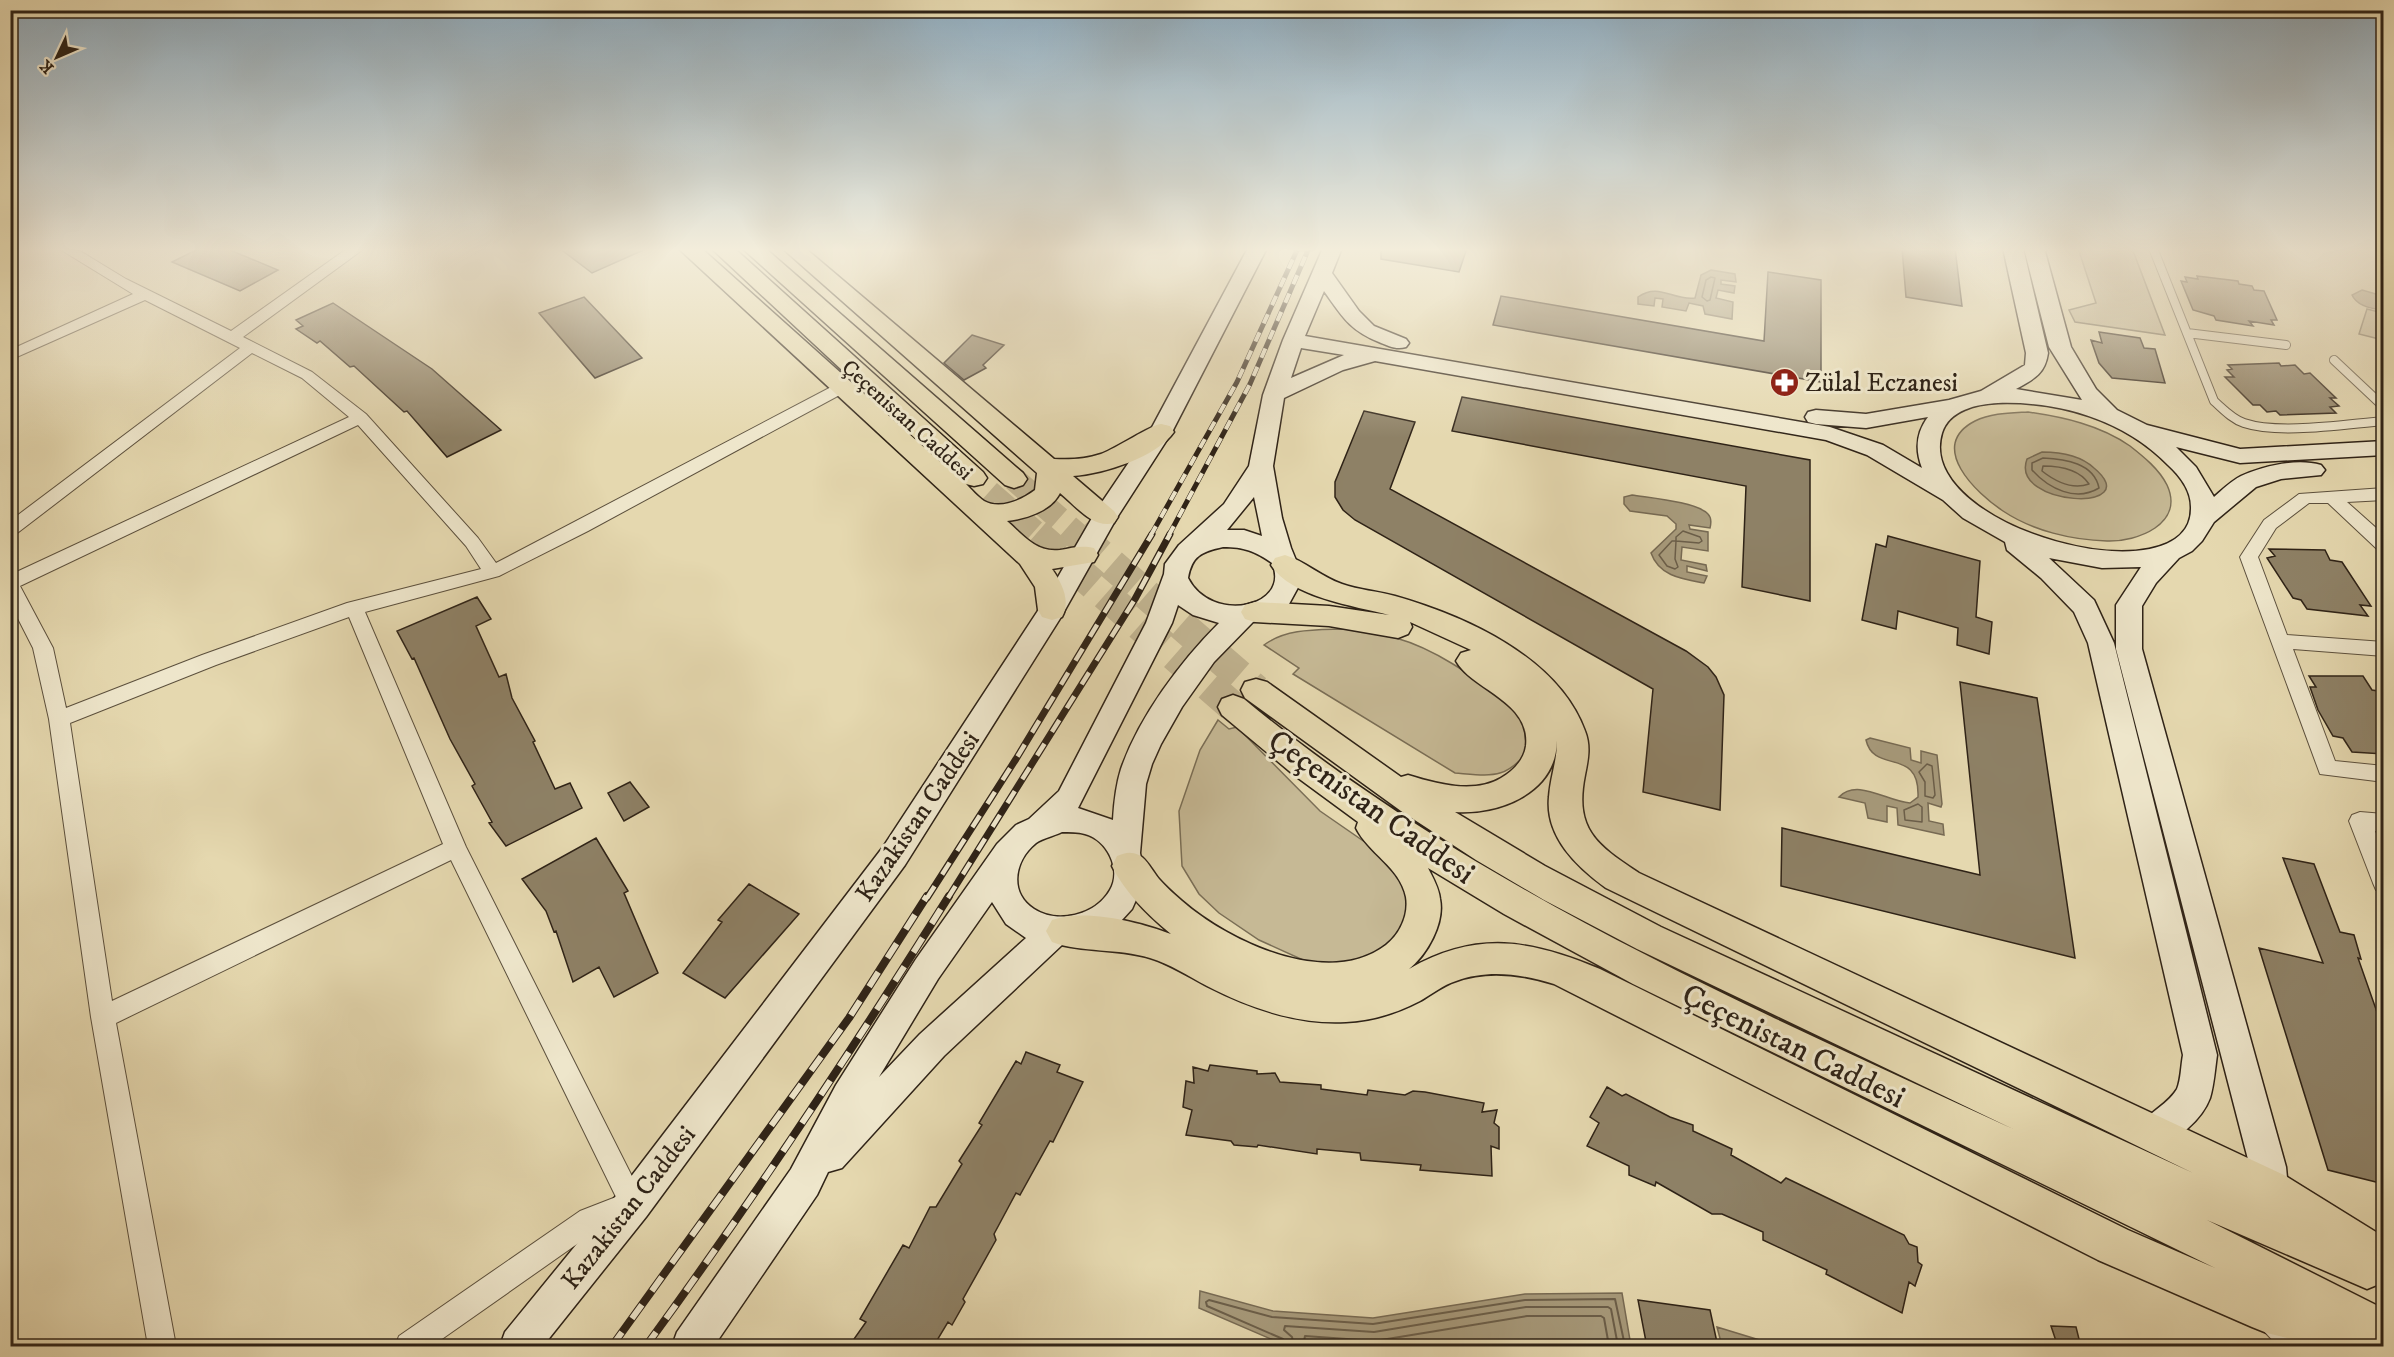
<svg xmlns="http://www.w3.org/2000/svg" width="2394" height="1357" viewBox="0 0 2394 1357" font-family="'IM FELL DW Pica',serif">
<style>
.green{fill:#c6b995;stroke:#7a6e56;stroke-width:1.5}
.water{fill:#a79a7b;stroke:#776a53;stroke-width:1.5}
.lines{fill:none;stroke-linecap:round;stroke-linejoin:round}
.shore-far1{stroke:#6b5e49;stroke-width:1.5}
.shore{stroke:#6b5e49;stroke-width:2}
.building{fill:#8e8166;stroke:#2f2317;stroke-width:1.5}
.primary-tunnel-far1{stroke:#c1b491;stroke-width:24;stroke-dasharray:24 12;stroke-linecap:butt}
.primary-tunnel{stroke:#c1b491;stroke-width:31;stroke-dasharray:31 15;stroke-linecap:butt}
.lane-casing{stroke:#5c503d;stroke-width:10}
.street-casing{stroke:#5c503d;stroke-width:2}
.secondary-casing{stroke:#2f2317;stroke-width:3}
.primary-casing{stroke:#2f2317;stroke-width:3}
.lane{stroke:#eee6cb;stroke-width:8}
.street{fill:#eee6cb;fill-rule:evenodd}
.secondary{fill:#eee6cb;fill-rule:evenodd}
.primary{fill:#e5d8af;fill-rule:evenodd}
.rail-far2-casing{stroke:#2f2317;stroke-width:5}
.rail-far1-casing{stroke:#2f2317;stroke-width:7}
.rail-casing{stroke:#2f2317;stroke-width:8}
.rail-far2{stroke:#eee6cb;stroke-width:4;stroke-dasharray:10;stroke-linecap:butt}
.rail-far1{stroke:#eee6cb;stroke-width:4.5;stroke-dasharray:14;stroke-linecap:butt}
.rail{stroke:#eee6cb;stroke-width:6;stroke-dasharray:17;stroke-linecap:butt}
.labels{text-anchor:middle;stroke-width:6;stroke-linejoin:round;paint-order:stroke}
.far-street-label{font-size:22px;fill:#2f2317;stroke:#eee6cb}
.poi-label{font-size:26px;fill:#2f2317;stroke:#eee6cb;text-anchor:start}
.street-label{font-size:26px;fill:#2f2317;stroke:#eee6cb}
.near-street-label{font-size:32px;fill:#2f2317;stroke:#eee6cb}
</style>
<rect width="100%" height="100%" fill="#e5d8af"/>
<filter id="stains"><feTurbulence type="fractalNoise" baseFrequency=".00333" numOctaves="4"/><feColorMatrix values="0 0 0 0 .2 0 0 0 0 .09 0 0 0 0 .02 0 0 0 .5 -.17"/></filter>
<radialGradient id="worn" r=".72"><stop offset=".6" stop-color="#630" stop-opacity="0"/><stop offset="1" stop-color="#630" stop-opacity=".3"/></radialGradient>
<path class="green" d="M2078 248H2132L2165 335 2075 322 2069 310 2096 303Z
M2367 309 2383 313V340L2359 334Z
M2028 412C2063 417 2100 425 2130 446 2144 457 2159 469 2167 485 2185 524 2137 542 2107 541 2072 540 2033 531 2003 511 1977 494 1926 446 1975 421 1991 413 2010 413 2028 412Z
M1345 629C1361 632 1379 633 1396 638 1443 651 1485 686 1524 714L1531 747C1507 780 1493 776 1455 773L1293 674 1299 668 1264 645C1287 628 1318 630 1345 629Z
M1218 720 1229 729 1237 727 1320 811 1398 865 1419 935 1351 971 1303 960 1259 940 1219 913 1199 894 1182 866 1179 811 1200 750Z"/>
<path class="water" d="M1711 270 1735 274 1736 282 1721 280V284L1735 286 1734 293 1718 290 1716 298 1733 302 1732 319 1705 314 1703 306 1689 303 1686 311 1662 307 1663 299 1655 298 1654 306 1638 304V297C1659 282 1673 301 1695 298L1701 275Z
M2362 290 2383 296V310C2372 309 2357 306 2352 295Z
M2042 452C2060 452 2080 455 2094 468 2148 513 2009 507 2027 459Z
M1632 495C1650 498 1697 502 1708 514 1712 518 1711 524 1710 528L1689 525 1690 529 1708 532V551L1682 547 1681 560 1706 565 1707 571 1687 566V572L1707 576 1704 583C1682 579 1659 576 1651 553L1676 529V524L1667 516 1630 511 1624 504V497Z
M1870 738 1910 748 1911 760 1921 763V751L1937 755 1942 804 1941 807 1928 803 1929 821 1943 824 1944 835 1898 825 1897 808 1887 806V822L1868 818 1865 803 1839 797C1857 778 1886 801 1910 803L1918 797C1920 746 1874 775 1866 740Z
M1200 1291 1273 1311 1373 1318 1525 1294 1622 1293 1631 1346H1287L1199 1308Z
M1717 1327 1766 1342 1773 1346H1722Z"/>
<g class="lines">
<path class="shore-far1" d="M1711 277 1715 278 1710 300 1707 301 1702 297 1706 280Z
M2043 458C2065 459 2094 463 2099 488 2076 502 2049 489 2032 470V463Z
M2043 466C2060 466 2079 469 2089 484 2072 490 2056 482 2042 471Z
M1683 531 1700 537 1702 541 1699 543 1676 541V537Z
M1672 541H1676L1675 559 1678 567 1675 569 1667 566 1659 555Z
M1927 764 1932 766 1935 795 1933 798 1925 796V782L1919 772Z
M1918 804 1922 807V822L1905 820 1904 810Z"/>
<path class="shore" d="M1287 1346 1283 1339 1207 1306 1206 1302 1209 1300 1272 1317 1373 1324 1525 1300 1615 1299 1625 1346
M1294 1346 1292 1337 1284 1330 1285 1326 1374 1332 1526 1307H1608L1611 1309 1618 1346
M1303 1346 1305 1336 1375 1341 1527 1316H1601L1604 1318 1609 1346"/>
</g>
<path class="building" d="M200 248H225L278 270 240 291 172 262Z
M559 248H648L592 273Z
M1381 248H1467L1459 272 1381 259Z
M1902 248H1955L1962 306 1906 297Z
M1768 272 1821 280V382L1493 325 1501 296 1764 341Z
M2197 276 2238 281 2239 284 2252 286 2254 290 2264 291 2277 320H2271L2274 325 2249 321 2253 326 2216 320 2214 316 2193 310 2181 281 2187 282 2185 277 2198 279Z
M584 297 642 358 595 378 539 313Z
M333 303 432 369 501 430 447 457 407 411 404 412 354 366 350 367 320 341 317 343 296 329 303 326 296 320Z
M2099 332 2140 338 2144 348 2155 349 2165 383 2112 378 2099 363 2091 340 2102 343Z
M972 335 1004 345 983 365 986 368 964 380 944 363Z
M2279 363 2281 366 2295 365 2304 374 2310 373 2336 398H2330L2339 406 2330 407 2336 413 2280 415 2276 411 2267 412 2260 405H2253L2225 377H2234L2227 370 2232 369 2228 365Z
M1462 397 1810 460V601L1742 587 1746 486 1452 431Z
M1364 411 1415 422 1390 489 1686 651 1708 667 1716 677 1724 695 1720 810 1643 792 1653 689 1355 520 1343 510 1335 497V482Z
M1888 536 1980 561 1976 617 1992 622 1989 654 1957 645 1958 628 1898 611 1896 629 1862 620 1876 544 1886 547Z
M2269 549 2325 550 2330 560 2342 562 2371 606 2360 605 2368 616 2307 609 2301 600 2293 598 2267 558 2275 556Z
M477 597 491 619 476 626 499 677 506 674 512 698 535 741 533 742 555 789 570 783 582 808 506 846 489 823 492 822 472 786 475 784 450 739 414 658 412 659 397 631Z
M2309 676H2363L2372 690 2384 692V754L2352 752 2343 738 2333 736 2318 710 2310 687H2316Z
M1960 682 2037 698 2075 958 1781 886 1782 828 1980 875Z
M630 782 649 807 624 821 608 793Z
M596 838 628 891 624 893 658 973 614 997 599 967 573 982 556 931 554 932 546 911 522 879Z
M2283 858 2314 864 2340 932 2354 935 2361 959 2358 958 2384 1032V1184L2328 1170 2259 948 2323 963Z
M749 884 799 914 725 998 683 973 722 922 718 920Z
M1026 1052 1060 1065 1057 1072 1083 1082 1053 1142 1050 1141 1020 1195 1016 1193 994 1234 996 1240 963 1299 965 1302 952 1325 948 1322 933 1347H865L854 1339 866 1322 860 1319 903 1245 909 1248 930 1207H936L962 1164 959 1161 982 1125 979 1123 1016 1061 1021 1064Z
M1210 1065 1257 1071V1074L1275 1073 1280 1082 1321 1085V1089L1367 1095 1368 1090 1405 1095 1413 1091 1425 1092 1484 1103 1482 1112 1497 1110 1494 1123 1499 1127V1149L1491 1146 1492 1176 1420 1170 1421 1165 1361 1160 1360 1153 1317 1149V1154L1258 1145 1257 1147 1234 1145 1231 1141 1186 1135 1192 1110 1183 1107 1186 1081 1194 1083 1193 1067 1208 1071Z
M1607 1087 1622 1096 1626 1094 1670 1117 1693 1125V1131L1732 1149 1731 1155 1781 1183 1786 1178 1904 1235 1909 1244 1917 1247 1918 1262 1922 1265 1915 1286 1909 1282 1902 1313 1826 1274 1827 1270 1763 1240V1232L1722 1214H1712L1656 1182 1655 1186 1629 1175V1166L1587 1146 1599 1123 1590 1117Z
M1638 1300 1710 1310 1718 1347H1647Z
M2051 1326 2076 1327 2081 1347H2058Z"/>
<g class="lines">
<path class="primary-tunnel-far1" d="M1014 479 1078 535
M989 492 1038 535"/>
<path class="primary-tunnel" d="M1036 534 1233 707
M1077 534 1256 690"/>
<defs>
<path id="lane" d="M2153 248 2214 401C2223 409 2232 419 2244 423 2280 435 2346 424 2384 421
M2187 333 2286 345
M2334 360 2384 407"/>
<path id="street" d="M58 248H75L126 279 231 331 348 248H365L243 337 312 372 366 414 478 538 496 563 835 385H847L849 388 847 391 588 531 499 576 365 612 466 847 646 1204 642 1213 597 1230 432 1346H395L399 1336 580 1211 616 1197 451 860 116 1023 176 1346H148L91 1017 49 719 33 648 10 603V575L349 417 302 378 252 353 16 534 10 536V521L240 348 145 300 10 360V350L133 294ZM358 425 466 546 481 569 347 603 202 655 66 708 53 648 20 586ZM349 617 443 844 112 1001 70 723 216 665Z
M2384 488V500L2347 502 2384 535V552L2378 550 2328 503H2309L2276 528 2258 557 2287 635 2384 642V656L2293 649 2335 761 2384 766V782L2320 774 2240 557 2264 520 2299 494Z
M2360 812 2384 814V832L2375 831 2384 854V892L2376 890 2373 883 2349 821 2352 815Z
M2272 1305C2288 1312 2306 1330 2311 1346H2278L2262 1329 2258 1319 2262 1309Z"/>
<path id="secondary" d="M1248 248H1267L1172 432 1116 519 1061 617 905 865 646 1217 543 1346H500L505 1332 620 1191 883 847 1043 603 1096 511 1150 431Z
M1323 248H1342L1332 273 1359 311 1374 326 1406 339 1409 343 1406 347C1396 350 1389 346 1379 342 1349 330 1342 316 1324 291L1305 336 1830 427 1883 445 1922 468C1915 450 1916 433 1928 417L1866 428 1816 424 1808 422 1805 417 1808 412 1816 410 1866 414 1949 400 1981 391 2025 365 2026 353 2003 248H2023L2048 353C2045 374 2034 379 2016 389L2082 400 2049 347 2024 248H2044L2071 347 2096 389 2117 410 2147 425 2240 449 2384 441V455L2240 463 2176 447 2196 467 2214 497C2222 490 2231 481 2241 476 2263 466 2297 458 2321 465L2325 470 2321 475 2281 479 2256 487 2214 522 2202 541 2192 551 2179 558 2156 583 2142 606V649L2286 1167 2288 1189 2283 1202 2270 1207 2257 1202 2252 1189 2250 1167 2116 649V605L2141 567 2102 568 2049 558 2094 600 2114 643 2217 1055C2215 1069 2214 1085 2210 1098 2202 1120 2176 1141 2155 1149L2143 1144 2137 1132C2146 1112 2166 1107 2177 1089 2181 1080 2181 1065 2183 1055L2088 643 2074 612 2041 578 2007 550 2005 542 1963 518 1943 500 1867 455 1826 440 1375 361 1343 370 1284 398 1273 466 1282 518 1291 548 1300 570 1301 582 1289 604 1274 615 1253 622 1214 662 1182 707 1161 744 1152 764 1146 784 1140 853 1144 874 1143 884 1132 909 1121 921 1102 934 1062 945 944 1056 842 1168 828 1172 817 1195 714 1346H672L677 1332 791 1169 836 1085 916 959 997 844 1016 825 1029 819 1059 791 1146 623 1164 574 1165 564 1179 545 1224 504 1249 466 1263 395 1283 340ZM1301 348 1344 355 1291 378ZM1998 403C2060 401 2124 420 2168 465 2180 476 2191 490 2191 507 2194 602 1913 529 1942 433 1949 410 1977 404 1998 403ZM1254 497 1262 536 1244 530H1227ZM1223 547C1244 547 1255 551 1272 563 1292 607 1212 625 1188 578 1192 556 1201 552 1223 547ZM1178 605 1193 615 1219 623C1180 662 1139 717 1121 769 1116 785 1114 803 1113 820L1078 808 1172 623ZM1062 832C1069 832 1078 832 1085 834 1107 840 1122 869 1110 890 1095 916 1057 924 1034 909 1008 892 1015 860 1036 843 1043 838 1054 836 1062 832ZM992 902 1006 924 1026 938 920 1034 879 1077 938 979Z"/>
<path id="primary" d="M678 248H701L946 467 711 248H734L983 472 987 478 983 484 974 486 966 484C971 489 978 497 984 501 1000 510 1022 500 1035 490L1037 473 782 248H805L1054 459C1069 460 1086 459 1101 454 1115 449 1153 424 1161 424 1162 424 1169 426 1170 426L1174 432C1157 457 1103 474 1073 476L1114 511 1118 517 1114 523C1093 529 1076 506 1060 493 1051 511 1026 519 1007 521 1023 535 1036 553 1060 550 1072 548 1082 545 1094 548L1098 555 1094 562 1052 569C1062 583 1071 601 1062 617L1052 620 1042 617 1038 610 1035 587 1020 564Z
M742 248H765L1023 473 1027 479 1023 485 1014 488 1005 485Z
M1285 555C1305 561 1321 577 1342 584 1359 590 1377 591 1395 596 1465 616 1558 657 1585 731 1591 746 1588 760 1585 775 1574 830 1597 845 1639 873L2284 1175 2384 1237V1282L2367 1289 2207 1220 2384 1309V1346H2320L2267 1333 2252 1327 2098 1260 1554 984C1522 974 1488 969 1456 981 1443 985 1432 994 1420 1001 1397 1013 1372 1021 1346 1022 1297 1025 1250 1008 1207 986 1188 976 1170 964 1150 958 1118 948 1082 953 1052 942L1046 931 1052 920C1085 908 1139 922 1171 934 1148 915 1125 893 1112 866L1117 856C1125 853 1130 851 1139 855 1147 859 1153 872 1159 879 1166 887 1174 894 1182 901 1229 942 1329 989 1386 945 1400 934 1409 915 1406 897 1400 867 1368 853 1356 828L1358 822 1294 775 1222 715 1218 707 1222 699 1233 695 1244 699C1472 888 1746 1005 2013 1129L1637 949 1544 900 1476 860 1401 811 1245 698 1241 690 1245 682 1256 679 1267 682 1401 777 1408 775C1437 784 1474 794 1501 778 1513 771 1524 760 1526 746 1531 701 1472 690 1456 661L1461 653 1471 650 1410 622 1412 627 1408 634 1398 638 1329 626 1255 622 1245 619 1241 612 1245 605 1255 602 1329 606 1389 615C1355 606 1290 597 1271 565L1275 558ZM1557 741V742C1557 761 1550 779 1549 797 1545 837 1577 867 1606 888L2193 1173 1661 927 1545 866 1455 812C1499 815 1556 793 1557 741ZM1428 868 1504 914 1633 984 2215 1268 2128 1230 1600 969C1531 940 1477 930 1409 969 1427 955 1445 923 1440 899 1439 888 1433 878 1428 868Z"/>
</defs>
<use href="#lane" class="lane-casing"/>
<use href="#street" class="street-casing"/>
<use href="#secondary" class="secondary-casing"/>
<use href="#primary" class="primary-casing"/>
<use href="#lane" class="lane"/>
<use href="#street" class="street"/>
<use href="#secondary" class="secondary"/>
<use href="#primary" class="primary"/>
<defs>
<path id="rail-far2" d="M1151 535 1237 382 1298 248
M1169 535 1250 384 1309 248"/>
<path id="rail-far1" d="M927 898 1016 759 1152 534
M948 898 1135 599 1170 534"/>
<path id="rail" d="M612 1346 849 1018 927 896
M646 1346C753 1200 853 1049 949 896"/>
</defs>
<use href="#rail-far2" class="rail-far2-casing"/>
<use href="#rail-far1" class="rail-far1-casing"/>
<use href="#rail" class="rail-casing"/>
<use href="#rail-far2" class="rail-far2"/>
<use href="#rail-far1" class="rail-far1"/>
<use href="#rail" class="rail"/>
</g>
<linearGradient id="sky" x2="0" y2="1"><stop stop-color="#8eaabc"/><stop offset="0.57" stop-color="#f3eddb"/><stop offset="1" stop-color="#f3eddb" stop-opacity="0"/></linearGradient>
<rect width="2394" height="438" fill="url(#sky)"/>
<defs>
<symbol id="pharmacy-disc" viewBox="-11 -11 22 22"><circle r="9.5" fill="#8f2418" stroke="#eee6cb"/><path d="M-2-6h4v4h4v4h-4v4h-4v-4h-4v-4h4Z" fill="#fff"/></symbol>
</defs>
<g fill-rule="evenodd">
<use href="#pharmacy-disc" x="1768" y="366" width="33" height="33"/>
</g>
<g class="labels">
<g class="far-street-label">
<text transform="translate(908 419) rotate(42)" y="8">Çeçenistan Caddesi</text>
</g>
<g class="poi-label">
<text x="1805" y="391">Zülal Eczanesi</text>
</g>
<g class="street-label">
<text transform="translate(917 816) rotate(-56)" y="9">Kazakistan Caddesi</text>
<text transform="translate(628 1207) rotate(-52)" y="9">Kazakistan Caddesi</text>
</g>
<g class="near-street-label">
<text transform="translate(1372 806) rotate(35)" y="11">Çeçenistan Caddesi</text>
<text transform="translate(1794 1045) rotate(26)" y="11">Çeçenistan Caddesi</text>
</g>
</g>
<rect width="2394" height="1357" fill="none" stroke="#e5d8af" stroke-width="36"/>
<rect x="12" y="12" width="2370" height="1333" fill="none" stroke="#2f2317" stroke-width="3"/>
<rect x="18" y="18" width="2358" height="1321" fill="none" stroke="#2f2317" stroke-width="1.5"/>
<g transform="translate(57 57) rotate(226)" stroke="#eee6cb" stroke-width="4.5" paint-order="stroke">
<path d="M0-4.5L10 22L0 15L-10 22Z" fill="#2f2317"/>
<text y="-9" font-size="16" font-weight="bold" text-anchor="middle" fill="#2f2317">K</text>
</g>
<rect width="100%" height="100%" filter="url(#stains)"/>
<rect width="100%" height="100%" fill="url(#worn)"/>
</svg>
